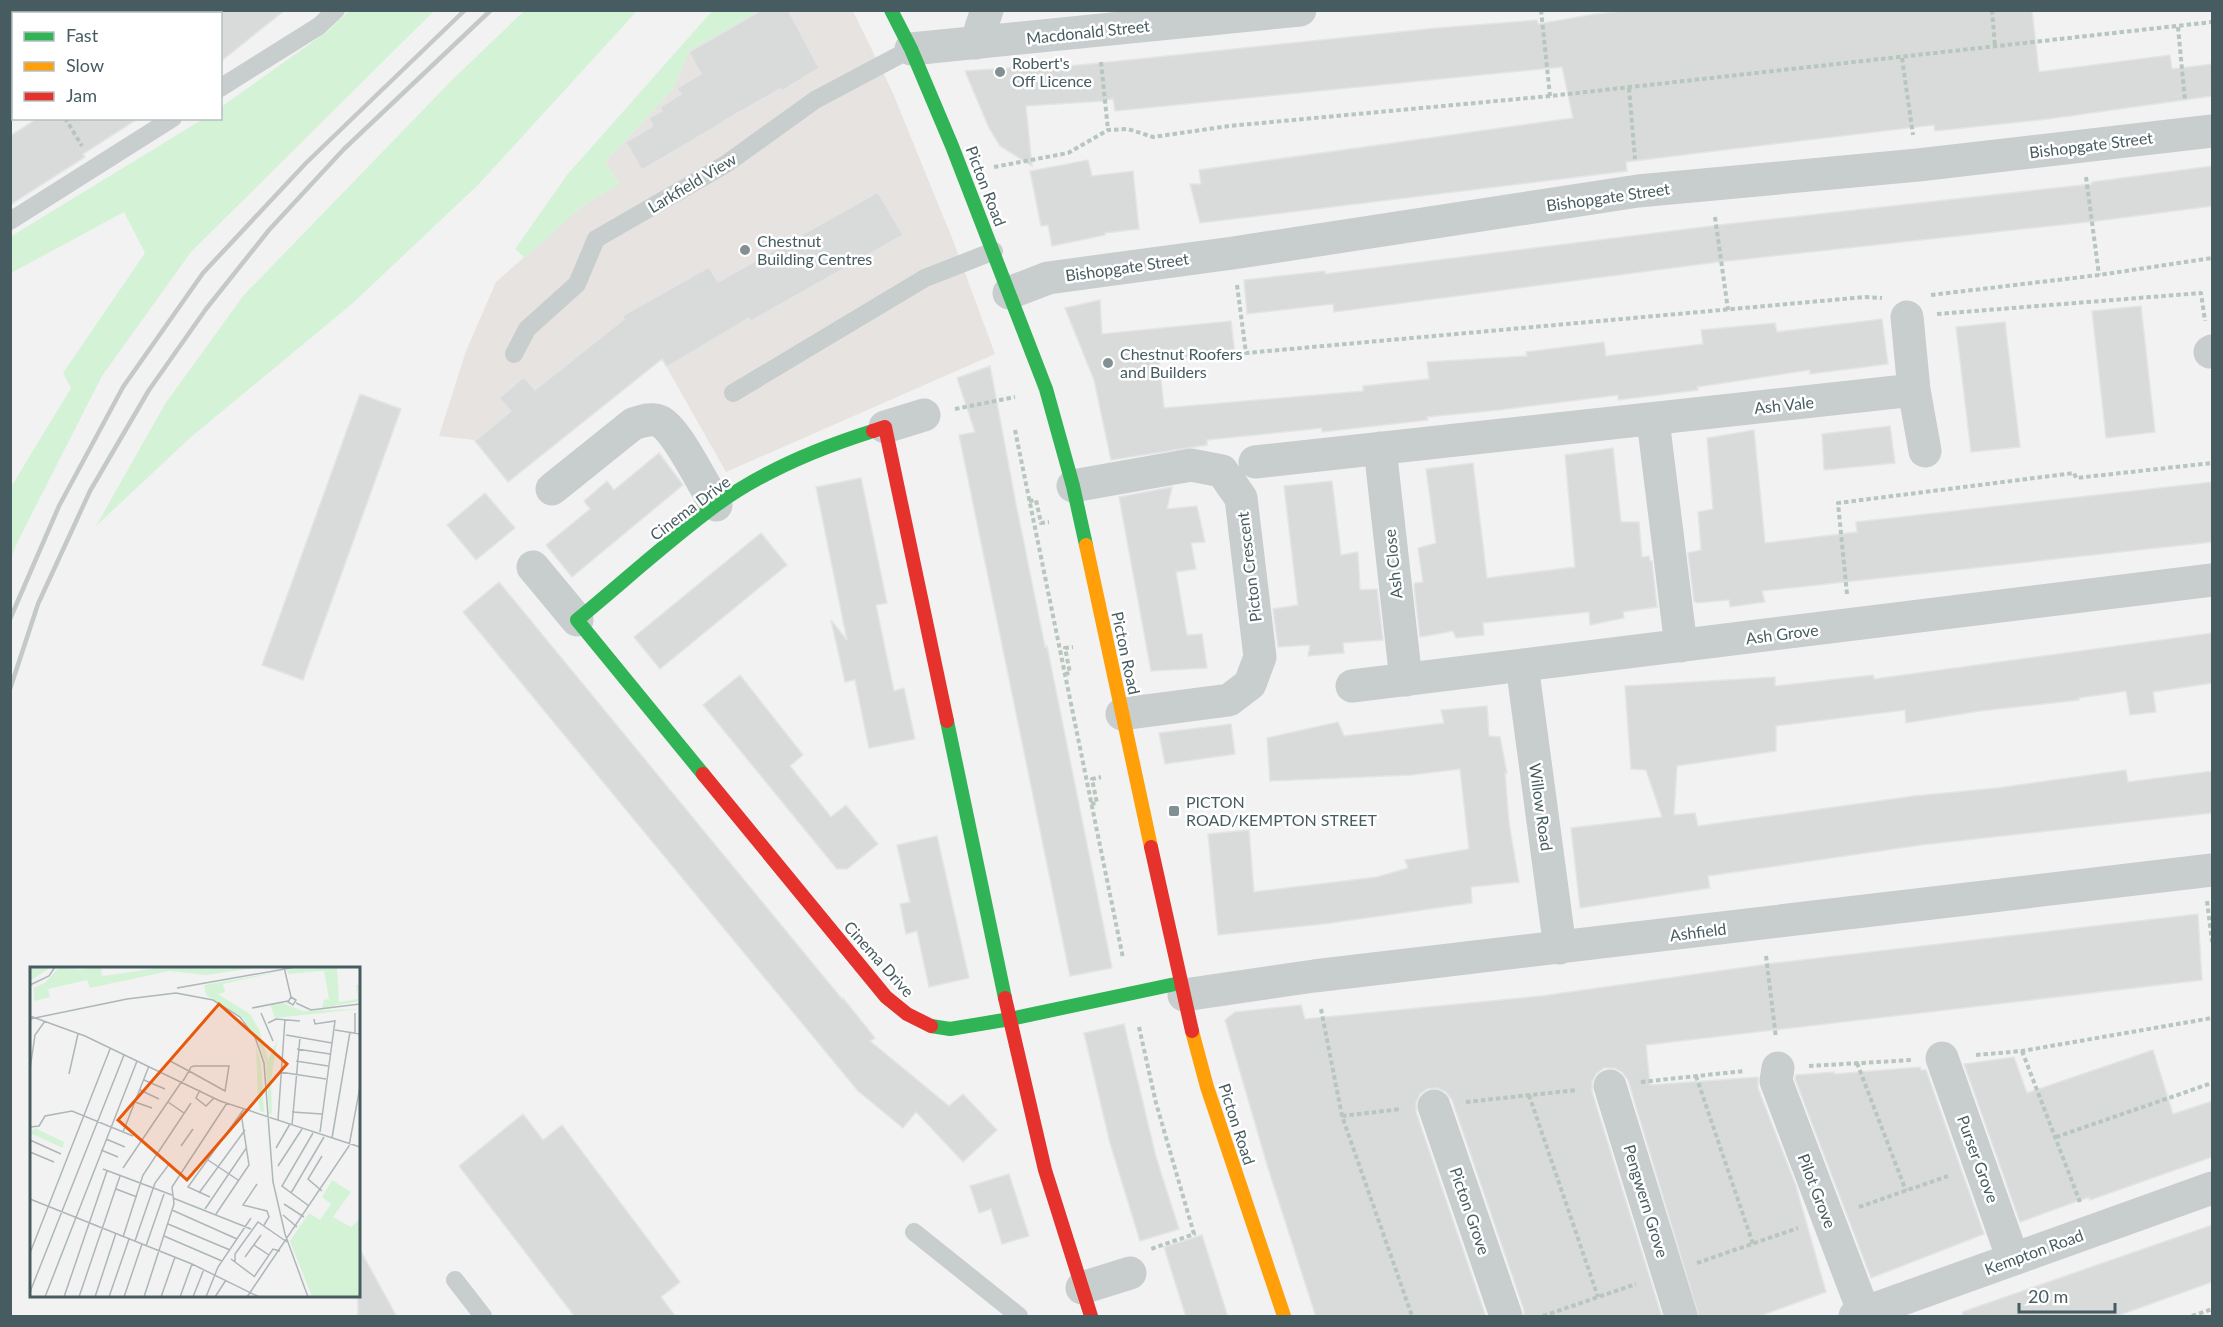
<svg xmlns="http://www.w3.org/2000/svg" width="2223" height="1327" viewBox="0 0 2223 1327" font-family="Lato,sans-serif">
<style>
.commercial{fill:#e7e3e0}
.green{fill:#d4f3d6}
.building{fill:#d9dbdb;stroke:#e3e4e5;stroke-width:1.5}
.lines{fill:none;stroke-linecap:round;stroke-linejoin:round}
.path{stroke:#b7c7bd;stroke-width:4;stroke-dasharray:4.5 3;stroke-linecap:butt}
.lane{stroke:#c8cdce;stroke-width:18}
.street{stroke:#c8cdce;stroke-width:33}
.fast{stroke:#30b455;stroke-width:14}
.slow{stroke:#ff9f0a;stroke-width:14}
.jam{stroke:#e5322d;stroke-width:14}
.rail{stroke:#c4c8c9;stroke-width:4.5}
.poi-dot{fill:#829093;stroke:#fff;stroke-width:2}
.labels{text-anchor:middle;stroke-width:5;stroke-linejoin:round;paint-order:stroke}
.street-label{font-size:16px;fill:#465c60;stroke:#fff}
.poi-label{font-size:16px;fill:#465c60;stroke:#fff;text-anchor:start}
.inset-road{fill:none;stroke:#adb6b8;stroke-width:1.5}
.view{fill:#e8590c;fill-opacity:0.15;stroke:#e8590c;stroke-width:3}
.inset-edge{fill:none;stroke:#465c60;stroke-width:3}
</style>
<rect width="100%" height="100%" fill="#f2f2f2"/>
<path class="commercial" d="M762 11H853L892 91 954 243 995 354 726 472 662 359 508 482 474 440 439 436 466 351 496 282 582 206 619 184 605 162 673 89 689 52Z"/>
<path class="green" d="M525 10 637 11 479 184 353 303 191 437 96 526 165 404 243 296 452 80Z
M349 11H434L191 252 102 376 16 545 11 560V487L71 388 63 373 145 253 124 212 11 273 10 237 203 119 220 118 221 107 328 31Z
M712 11H762L689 52 673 89 605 162 619 184 582 206 525 258 515 249 567 175Z"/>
<path class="building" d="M220 10H285L220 62Z
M762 10H788L819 68 782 91 780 89 722 122V123L642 170 626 142 653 126 649 118 662 111 660 107 681 94 677 88 701 74 689 52Z
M1632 10H2032L2039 72 2170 55 2172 69 2212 64V96L2048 119 1935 131 1934 125 1690 154 1626 162 1627 171 1200 223 1190 184H1201L1199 170 1573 118 1562 67 1115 111 1113 98 1104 101 1026 106 1032 166 1000 146 989 128 965 71 1021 67 1024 70 1090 64 1437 28 1537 20 1538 24 1595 14Z
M38 118H139L83 154 85 157 10 205V136Z
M1088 160 1092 176 1133 171 1139 229 1105 233V235L1052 246 1048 225 1041 226 1030 171Z
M2212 166V206L2097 221 1718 262 1334 312 1333 304 1247 314 1244 280 1325 271V274L1349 271 1728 224 2092 184V182Z
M878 192 903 235 751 321 749 318 667 367 662 359 508 482 475 441 511 411 499 398 524 377 535 390 624 319 622 316 709 267 718 282Z
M1100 300 1102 334 1231 321 1235 355 1159 360 1164 408 1363 391V386L1429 379 1427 362 1527 356 1526 352 1604 342 1606 356 1703 344 1701 330 1775 323 1777 332 1882 319 1888 364 1810 374V370L1697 387 1698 390 1618 400V395L1499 410 1427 417 1428 420 1322 432V428L1207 440V445L1111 460 1094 380 1065 308Z
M2141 306 2155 432 2106 438 2092 311Z
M2005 322 2020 447 1971 452 1956 327Z
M990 366 1016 504 1045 647 1047 646 1112 968 1070 976 959 435 975 432 957 378Z
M360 394 401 409 303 680 262 665Z
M1890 426 1895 463 1824 470 1822 434Z
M1754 430 1765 543 1857 532 1856 522 2212 482V542L1762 591 1765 602 1730 607 1729 600 1697 603 1694 601 1688 553 1701 550 1698 512 1713 509 1707 438Z
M1613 448 1621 522H1639L1642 557 1649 556 1650 561H1652L1657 607 1623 612 1624 618 1590 625 1589 612 1483 623 1484 635 1456 638 1453 631 1420 637 1414 586 1415 583 1423 582 1418 548 1436 543 1426 469 1473 463 1487 578 1575 567 1565 455Z
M659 453 683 485 572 577 546 545 590 509 584 501 607 481 614 490Z
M861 478 887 603 876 605 894 691 904 688 915 739 869 748 855 680 845 682 831 620 847 640 816 487Z
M1332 481 1341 555 1358 552 1360 590 1377 589 1383 640 1343 643 1344 653 1308 656 1310 645 1278 647 1273 609 1298 605 1284 486Z
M1172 487 1167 509 1197 506 1205 542 1191 543 1196 569 1176 572 1187 635 1202 634 1207 668 1151 671 1119 497Z
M485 493 515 528 476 560 447 525Z
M761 533 787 565 660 669 634 637Z
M499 582 842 999 843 998 875 1038 870 1041 949 1106 963 1094 997 1130 963 1162 916 1112 903 1128 858 1091 495 651 463 612Z
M2212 633V683L2153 692 2156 712 2130 715 2126 691 2079 698V700L1980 711 1906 723 1905 710 1776 726V751L1677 766 1674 815 1695 813 1698 826 1914 796 1997 788 2126 770 2128 782 2212 771V813L1921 845 1708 876 1710 888 1580 908 1571 828 1662 817 1646 770 1631 769 1625 686 1775 677V686L1873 675 1874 679Z
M740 675 803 755 790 766 831 817 846 805 878 844 847 869H837L703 705Z
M1487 706 1489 736 1500 737 1507 773H1505L1509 823 1519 882 1471 887 1472 903 1323 924 1218 935 1208 834 1249 830 1254 892 1377 877 1408 868 1405 860 1469 849 1460 769 1411 775 1270 781 1267 738 1338 722 1344 736 1444 723 1441 710Z
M1231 724 1235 754 1165 764 1159 733Z
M937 836 969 978 929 987 917 931 906 934 900 904 910 902 897 845Z
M2198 914 2202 980 1646 1045 1650 1085 1758 1077V1088L1796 1186 1826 1292 1757 1317H1699L1628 1080 1622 1072 1614 1068H1604L1596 1074 1592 1082V1092L1662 1317H1524V1310L1452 1100 1446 1092 1437 1088 1427 1089 1420 1094 1416 1103V1112L1486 1317H1316L1268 1168 1225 1020 1235 1012 1301 1005 1305 1019 1541 996 1775 963Z
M1124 1024 1156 1157 1179 1229 1140 1241 1110 1143 1084 1033Z
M2153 1050 2173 1114 2212 1101V1157L2090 1200 2089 1197 2020 1222 1964 1064 2014 1057 2027 1093Z
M1920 1067 1921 1070H1926L1984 1234 1871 1278 1795 1079 1796 1075 1834 1072 1835 1074Z
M523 1114 543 1140 562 1125 680 1282 661 1297 676 1317H575L459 1166Z
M1009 1174 1029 1236 1002 1244 991 1209 979 1213 970 1186Z
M2212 1225V1282L2114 1317H1963L1962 1312Z
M1202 1235 1228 1317H1186L1164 1247Z
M358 1246 397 1317H358Z"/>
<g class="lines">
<path class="path" d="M1541 10 1550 96
M1992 10 1995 47
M2178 27 2185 101
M1902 58 1913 135
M1101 62 1108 130
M1629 88 1635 159
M65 118 82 146
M994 167 1068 153 1108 130 1128 129 1153 137 1229 126 1550 96 2212 22
M2086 177 2099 275
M1715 217 1728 310
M1237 285 1246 353 1865 297 1882 298
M1931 295 2099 275 2212 258
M1937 314 2201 293 2205 321
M955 409 1015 397
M1015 430 1123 958
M1029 501 1036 500 1041 523 1049 522
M1847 594 1838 503 2074 473 2076 478 2212 463
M1065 674 1070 673 1065 648 1073 647
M1091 804 1097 803 1092 779 1101 777
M2207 901 2212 942
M1766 956 1776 1038
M1321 1009 1342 1116 1412 1316
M1139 1027 1156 1103 1194 1234 1151 1249
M2022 1051 2080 1202
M1976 1055 2022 1051 2212 1018
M1857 1063 1906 1191
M1809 1066 1912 1060
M1696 1076 1753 1244
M1641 1082 1744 1071
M1529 1095 1598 1297
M1466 1102 1577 1090
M1342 1116 1401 1109
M2056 1137 2212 1083
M1859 1207 1948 1176
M1697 1263 1798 1228
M1543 1316 1636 1284
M2192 1316 2212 1309"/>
<path class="lane" d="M220 88 319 26 336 10
M10 221 173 118
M514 354 527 329 577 284 596 239 726 164 815 100 911 49
M733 393 925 278 994 251
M914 1232 1019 1316
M455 1280 483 1316"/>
<path class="street" d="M153 14 157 10
M976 43 987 10
M911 49 1300 10
M10 102 14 100
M1009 293 1048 278 1233 253 1638 191 1918 165 2212 131
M1907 317 1914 390 1925 451
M2210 352 2212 351
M1653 420 1681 646
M885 427 924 415
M1380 448 1406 680
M1255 462 1914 390
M1073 486 1191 465 1222 471 1241 498 1260 657 1250 684 1229 700 1122 714
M552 489 633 424C642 421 652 417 661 422 678 432 704 486 716 505
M533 567 577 620
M1522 665 1560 948
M1352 686 2212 580
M1184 995 1314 976 2212 870
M1942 1058 2013 1259
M1778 1068 1776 1081 1864 1313
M1610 1086 1681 1316
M1434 1106 1506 1316
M1082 1288 1130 1273
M1855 1316 2212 1188"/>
<path class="fast" d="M891 10 911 49 952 146 1046 389 1073 486 1086 545
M947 721 1005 998
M703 774 577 620C623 582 668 541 715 506 761 472 819 448 873 431
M931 1026 950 1029 1010 1019 1180 983"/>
<path class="slow" d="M1086 545 1151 847
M1192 1031 1207 1087 1284 1316"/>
<path class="jam" d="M873 431 885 427 947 721
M703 774 886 997 907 1014 931 1026
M1151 847 1192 1031
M1005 998 1045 1170 1091 1316"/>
<path class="rail" d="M10 619 59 506 123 387 203 273 306 163 465 10
M10 689 38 604 90 491 149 390 206 309 269 230 344 149 491 10"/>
</g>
<g class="poi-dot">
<circle cx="1000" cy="72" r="6"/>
<circle cx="745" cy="250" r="6"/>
<circle cx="1108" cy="363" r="6"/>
<rect x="1168" y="805" width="12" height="12" rx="3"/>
</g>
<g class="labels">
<g class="street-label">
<text transform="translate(1088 32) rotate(-6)" y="6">Macdonald Street</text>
<text transform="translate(2091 145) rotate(-7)" y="6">Bishopgate Street</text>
<text transform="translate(692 183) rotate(-31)" y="6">Larkfield View</text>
<text transform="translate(986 186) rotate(69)" y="6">Picton Road</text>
<text transform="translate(1608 197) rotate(-8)" y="6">Bishopgate Street</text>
<text transform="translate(1127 267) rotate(-8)" y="6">Bishopgate Street</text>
<text transform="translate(1784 405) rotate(-6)" y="6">Ash Vale</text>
<text transform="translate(690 508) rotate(-37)" y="6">Cinema Drive</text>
<text transform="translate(1393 564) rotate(-96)" y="6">Ash Close</text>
<text transform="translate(1249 567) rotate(-97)" y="6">Picton Crescent</text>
<text transform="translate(1782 634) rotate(-7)" y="6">Ash Grove</text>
<text transform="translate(1126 653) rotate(78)" y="6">Picton Road</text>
<text transform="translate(1541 807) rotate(82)" y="6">Willow Road</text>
<text transform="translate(1698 932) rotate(-7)" y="6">Ashfield</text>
<text transform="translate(879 959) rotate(48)" y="6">Cinema Drive</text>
<text transform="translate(1237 1124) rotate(72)" y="6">Picton Road</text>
<text transform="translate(1978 1159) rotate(70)" y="6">Purser Grove</text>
<text transform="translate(1817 1191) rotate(69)" y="6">Pilot Grove</text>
<text transform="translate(1646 1201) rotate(73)" y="6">Pengwern Grove</text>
<text transform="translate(1470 1211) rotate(71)" y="6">Picton Grove</text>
<text transform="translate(2034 1252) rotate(-20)" y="6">Kempton Road</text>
</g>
<g class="poi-label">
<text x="1012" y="69">Robert's<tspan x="1012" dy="18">Off Licence</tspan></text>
<text x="757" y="247">Chestnut<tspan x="757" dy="18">Building Centres</tspan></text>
<text x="1120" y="360">Chestnut Roofers<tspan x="1120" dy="18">and Builders</tspan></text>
<text x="1186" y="808">PICTON<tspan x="1186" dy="18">ROAD/KEMPTON STREET</tspan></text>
</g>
</g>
<g transform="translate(30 967)">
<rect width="330" height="330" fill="#f2f2f2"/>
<path d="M0 0H21L0 14ZM29 0 48 3 71 0 72 9 134 0H231L176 8 139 4 60 21 57 13 18 22 20 30 4 34V21L16 15ZM274 0H307L309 35 328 32 326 18H330V34L292 41 294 33 299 32 294 4 258 7 257 3ZM253 4 193 17 195 25 188 27 220 47 229 62 238 93 247 74 241 113 242 147H239L236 96 228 74 213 51 176 28 174 18ZM253 36 273 44 330 42 245 51 240 37ZM226 79 231 97 234 145 230 144 228 131ZM5 161 34 175 33 181 0 166ZM302 213 321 225 303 250 321 260 330 252V330H282L260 274 279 246 290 253 301 237 292 230Z" fill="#d4f3d6"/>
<path class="inset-road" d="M254 0 261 30 258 35 263 38 266 33 261 30M0 18 19 9 25 0M147 21 266 0M266 36 281 43 330 37M222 41 258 34M231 46 243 74M325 46V66M0 49 55 69 190 134 330 180M0 52 97 32 146 26 183 33 210 50 225 70 234 96 243 215 255 267 278 330M284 52 285 57 305 54 290 165M238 56 246 52 270 54M305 63 330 67M256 68 302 76M267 82 300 87M140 94 159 104 195 124 199 99H164L161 100 159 104 153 114M266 94 298 99M0 102 5 68 15 54M250 105 296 112M39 107 48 67M114 113 135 122M110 123 129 132M170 123 166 131 176 139 184 131M105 135 122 141M138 135 154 146M262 145 292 147M248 153 255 52M262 158 270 70M0 160 9 159 15 149 42 144 103 169M93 165 119 99M302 171 320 65M76 172 95 180M0 173 31 187M151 179 163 162M246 181 260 157M71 183 88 190M0 185 24 195M292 189 278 212 292 224M178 193 208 213M248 199 272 162M93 201 152 114M73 202 142 228M227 217 213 238 237 244 239 250 234 258M86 222 107 230M169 226 215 163M261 226 294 170M180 230 158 220 214 142M143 231 221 262M0 232 162 297 229 330M254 237 274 250M279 239 252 219 283 166M175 242 217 180M142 243 207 272M186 247 219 198 211 146M253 248 267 260M138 257 200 283M134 269 192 294M93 270 113 208 161 136M105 274 125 216 140 196M224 278 239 288M116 279 134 227M0 286 80 82M215 290 231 268M201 292 225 310M205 295V287L228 255 257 275M224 310 243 282 250 284M0 325 94 88M15 330 107 94M34 330 77 204M49 330 90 209M65 330 86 266M79 330 99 272M94 330 112 277M114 330 144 237 142 220 197 136M131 330 145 290M150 330 162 297M163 330 174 302M176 330 188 300 221 251M185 330 196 313M217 330 319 179 330 120"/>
<path class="view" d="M189 37 257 97 157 213 88 153Z"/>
<rect width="330" height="330" class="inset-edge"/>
</g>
<rect width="2223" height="1327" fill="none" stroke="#465c60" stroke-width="24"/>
<rect x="12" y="12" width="210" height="108" fill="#ffffff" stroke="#b5bebf" stroke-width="1.5"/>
<rect x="24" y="32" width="30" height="9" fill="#30b455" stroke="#b5bebf" stroke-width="1.5"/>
<text x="66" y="42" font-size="18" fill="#465c60">Fast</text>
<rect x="24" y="62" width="30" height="9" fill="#ff9f0a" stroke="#b5bebf" stroke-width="1.5"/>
<text x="66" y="72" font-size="18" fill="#465c60">Slow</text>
<rect x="24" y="92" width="30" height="9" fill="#e5322d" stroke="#b5bebf" stroke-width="1.5"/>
<text x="66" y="102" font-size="18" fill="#465c60">Jam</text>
<path d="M2019 1303v9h96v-9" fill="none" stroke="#465c60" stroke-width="3"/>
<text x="2028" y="1303" font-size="18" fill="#465c60" stroke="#ffffff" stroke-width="4.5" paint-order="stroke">20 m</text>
</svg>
